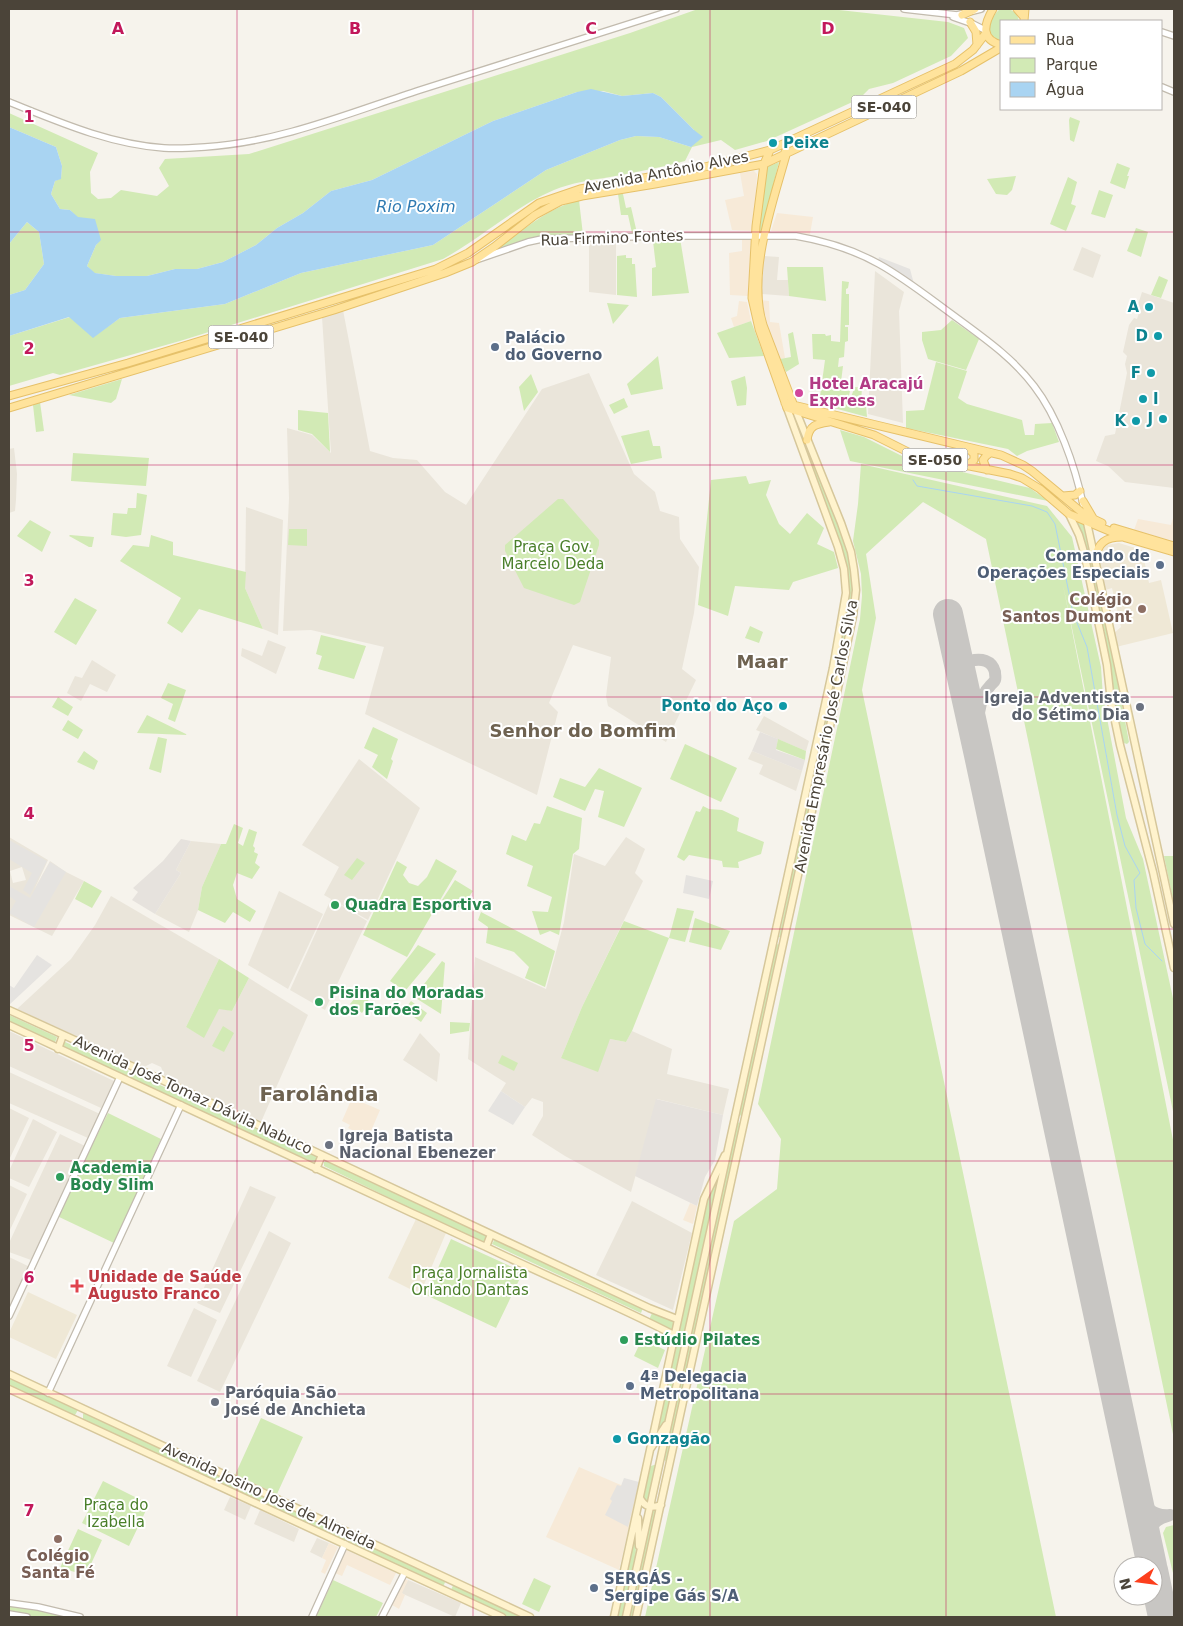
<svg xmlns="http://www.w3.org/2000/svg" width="1183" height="1626" viewBox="0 0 1183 1626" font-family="'DejaVu Sans',sans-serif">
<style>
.residential{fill:#eae5da;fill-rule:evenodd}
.commercial{fill:#f7ead8}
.industrial{fill:#e6e2dd}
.education{fill:#efe8d6}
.green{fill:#d2eab5}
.parking{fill:#e5e3e0}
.water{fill:#a9d4f2}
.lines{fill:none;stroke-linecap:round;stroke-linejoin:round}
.stream{stroke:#a9d4f2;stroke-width:1}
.taxiway{stroke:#c8c6c3;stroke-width:12}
.runway{stroke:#c8c6c3;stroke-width:30}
.tertiary-casing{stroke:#c2bbae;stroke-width:8}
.secondary-casing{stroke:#d6c79b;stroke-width:9}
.primary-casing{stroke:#e6c16a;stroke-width:9}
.tertiary{stroke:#fff;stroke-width:5.5}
.secondary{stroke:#fff3cd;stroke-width:6}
.primary{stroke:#ffe39c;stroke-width:7}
.grid{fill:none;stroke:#c2185b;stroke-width:1;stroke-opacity:0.55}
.culture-dot{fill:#0f9aa8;stroke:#fff;stroke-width:2}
.service-dot{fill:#5c6f8a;stroke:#fff;stroke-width:2}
.hotel-dot{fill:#d1479c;stroke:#fff;stroke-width:2}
.education-dot{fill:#8d6e63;stroke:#fff;stroke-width:2}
.worship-dot{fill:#6b7280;stroke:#fff;stroke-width:2}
.leisure-dot{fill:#2e9e5b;stroke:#fff;stroke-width:2}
.health-dot{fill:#e0444e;stroke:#fff;stroke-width:2}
.labels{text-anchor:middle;stroke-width:4;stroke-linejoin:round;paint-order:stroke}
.shield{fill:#fff;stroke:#817c74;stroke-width:1}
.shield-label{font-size:14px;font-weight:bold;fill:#4b4439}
.culture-label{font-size:15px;font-weight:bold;fill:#0d838f;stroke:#fff;text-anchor:end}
.street-label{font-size:15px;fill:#4b4439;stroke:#fff}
.service-label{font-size:15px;font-weight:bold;fill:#4e5e75;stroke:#fff;text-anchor:start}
.hotel-label{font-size:15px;font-weight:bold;fill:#b23c85;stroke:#fff;text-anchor:start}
.park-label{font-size:15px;fill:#4a7f2a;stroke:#fff}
.education-label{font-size:15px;font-weight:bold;fill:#785e54;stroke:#fff;text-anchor:end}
.worship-label{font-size:15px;font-weight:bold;fill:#5b616d;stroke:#fff;text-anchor:start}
.leisure-label{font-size:15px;font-weight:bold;fill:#27864d;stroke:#fff;text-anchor:start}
.health-label{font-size:15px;font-weight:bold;fill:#be3a42;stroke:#fff;text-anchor:start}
.water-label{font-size:16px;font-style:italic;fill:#2e7ab2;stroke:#fff}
.quarter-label{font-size:18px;font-weight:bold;fill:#6e6250;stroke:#fff}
.district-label{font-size:20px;font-weight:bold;fill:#6e6250;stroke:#fff}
.grid-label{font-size:16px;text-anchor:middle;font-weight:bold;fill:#c2185b;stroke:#fff;stroke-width:4;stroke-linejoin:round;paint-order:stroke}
</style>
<rect width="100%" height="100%" fill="#f6f3ec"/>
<path class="residential" d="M589 241H616V295L589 292Z
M1082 247 1101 255 1093 278 1073 270Z
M764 256 779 257 777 280H788L789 296 761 294Z
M875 271 904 292 899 311 903 423 868 414Z
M1142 292 1174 303V488L1125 482 1108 466 1096 461 1105 436 1115 434 1127 373 1125 364 1127 356 1123 352 1129 325 1134 318 1137 319 1139 313 1136 311Z
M343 310 370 451 393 458 417 460 445 492 466 505 542 389 589 373 634 474 655 492 660 511 679 517 680 539 699 567 694 613 682 669 696 680 666 742 608 706 606 696 611 657 573 645 549 703 558 712 537 795 365 714 384 647 311 630 283 631 289 498 287 428 312 435 331 453 322 317Z
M14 448 17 474 16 500 15 511 9 513V449Z
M246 507 283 520 278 635 263 629 245 588Z
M268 640 286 647 276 674 241 656 242 648 262 656Z
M92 660 116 675 107 692 90 684 81 701 67 693 75 676 82 678Z
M764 716 809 741 806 751 756 730Z
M752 751 802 771 796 791 759 774 763 765 748 759Z
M359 759 420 808 368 920 324 895 339 867 302 845Z
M9 837 48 860 35 888 50 861 66 872 84 881 52 936 9 915ZM22 867 26 880 13 883 10 871Z
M626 837 645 849 635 873 643 881 582 1007 561 1058 610 1039 626 1042 632 1031 672 1049 667 1074 729 1089 723 1115 657 1099 631 1192 565 1156 532 1135 543 1116V1102L532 1098 525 1107 501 1091 506 1083 468 1059 475 957 546 989 564 922 574 854 605 866Z
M191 841 221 844 202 887 198 910 189 932 155 914 181 873 176 870Z
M279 891 323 914 288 989 248 965Z
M111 896 219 959 186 1027 204 1037 219 1008 232 1011 249 978 308 1015 261 1122 165 1077 161 1067 152 1063 144 1067 17 1009 71 959 95 925Z
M331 899 367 921 325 1010 290 990Z
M9 1031 114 1081 101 1108 9 1066Z
M420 1033 440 1054 437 1082 403 1060Z
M9 1072 100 1114 88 1138 9 1103Z
M9 1108 29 1118 9 1160Z
M33 1119 57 1132 29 1187 9 1178V1171Z
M60 1134 85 1146 31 1260 9 1252V1243Z
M9 1185 27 1194 9 1232Z
M250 1186 276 1197 220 1313 197 1303Z
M632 1201 692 1233 673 1310 596 1275Z
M269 1231 291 1243 220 1392 197 1381Z
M9 1257 30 1267 9 1310Z
M194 1308 217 1320 191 1377 167 1366Z
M230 1497 251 1506 245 1520 224 1510Z
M260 1510 299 1529 294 1542 254 1524Z
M317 1538 329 1543 322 1558 310 1552Z
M408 1580 461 1603 455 1617 401 1593Z"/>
<path class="commercial" d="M754 171 757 174 754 231 732 230 725 200 744 196 740 173Z
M777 213 813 217 810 234 771 231Z
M742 239 751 240 748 296 730 295 729 253 742 251Z
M760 300 769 301 770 322 779 323 785 358 780 359 766 323Z
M739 301 747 302 751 321 734 327 731 318 737 316Z
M1174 515V541L1134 530 1138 519 1171 525Z
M352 1098 380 1110 368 1138 348 1128 350 1125 342 1121Z
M690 1203 697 1206 693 1224 683 1220Z
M579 1467 637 1492 619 1570 546 1537Z
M329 1543 338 1547 325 1574 321 1572 326 1560 322 1558Z
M346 1550 396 1573 390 1585 347 1565 342 1576 335 1573Z
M405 1579 408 1580 402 1593 405 1595 399 1609 392 1605Z"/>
<path class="industrial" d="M760 732 778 739 776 750 805 760 802 771 752 751Z
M181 839 191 841 176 870 181 873 155 914 132 900 138 892 133 888 163 861Z
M656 1099 723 1115 715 1160 705 1177 697 1206 635 1176Z"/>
<path class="education" d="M1119 543 1142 550 1149 583 1161 580 1173 633 1116 647 1113 634 1121 627 1112 588 1102 591 1099 576 1098 556 1101 550 1106 545Z
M416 1219 446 1233 420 1294 388 1278Z
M28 1292 77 1315 56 1359 9 1337V1333Z"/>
<path class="green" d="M698 9H830L948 22 964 28 968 38 951 56 893 83 869 89 859 99 767 141 735 150 721 140 692 147 685 161C660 168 635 172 610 177 591 180 571 183 554 190 514 207 481 238 443 259L180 341 60 375 53 373 9 386V336L70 317 93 337 120 318 225 304 301 273 433 245 546 170 620 140 636 136 659 137 691 147 694 130 661 97 653 93 622 96 603 91 577 92 493 121 372 180 331 191 303 213 277 228 256 245 223 262 197 269H175L147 276H116L94 273 87 266 96 245 100 240 70 210 60 209 51 194 55 181 61 178 62 166 56 147 9 127V113L98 153 90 172 91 193 98 199 111 198 121 190 157 196 169 186 159 168 165 159 249 154 630 33Z
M1000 9C1010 8 1017 11 1019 21H1002V41C983 37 989 18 1000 9Z
M1070 117 1080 121 1074 142 1070 140 1069 120Z
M779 162 761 233H758L767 167Z
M1117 163 1130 168 1127 176H1129L1125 189 1110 183Z
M1016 176 1012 190 1007 195 996 194 987 179Z
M1068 177 1077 182 1071 204 1076 206 1066 231 1050 224Z
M1099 190 1113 195 1105 218 1091 214Z
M618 194H623L626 208 631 207 637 233H632L628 215H621Z
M579 200 583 235 549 236 490 255C518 234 545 209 579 200Z
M27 222 39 232 44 264 25 290 9 295V244Z
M1136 228 1148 232 1141 257 1127 251Z
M680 238 689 293 652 296V268L656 267 653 241Z
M626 255V258H632V264H635L637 297 617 295V256Z
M787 267H823L826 301 789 296Z
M1159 276 1168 280 1161 298 1151 295Z
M842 281 849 282 848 288 846 289V294H849V325H845V327H848V341L845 342 844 357 839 358 838 367 843 366 840 390 850 391 848 400 850 399 855 387 862 388 861 402 866 405 867 417 819 404 825 360 813 359 812 334H825L826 336 831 335V341L840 342Z
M607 303 629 305 613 324Z
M952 320 979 339 966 370 928 359 922 340V332L941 330Z
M751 321 764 356 729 358 717 333Z
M793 332 799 364 786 372 780 359 791 357 788 334Z
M658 356 663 389 631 395 627 384Z
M936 362 967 371 958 398 967 404 1022 420 1025 435H1034L1035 424 1052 423 1059 442 1027 451 1017 456 1008 449 906 428V411L924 410Z
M531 374 538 392 524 411 519 387Z
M745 376 747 388 746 405 737 406 731 381Z
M122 379 116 399 111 403 69 395Z
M624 398 628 407 614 414 609 405Z
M40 402 44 431 36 432 33 405Z
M298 410 328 413 330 452 312 434 298 430Z
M795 412 848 552 854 591 846 642 782 938 779 937 849 596 846 563 792 413Z
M649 430 653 446H660L662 458 631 464 621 436Z
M840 430 864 437 908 459 1030 488 1048 501 850 461Z
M73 453 149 458 146 486 71 481Z
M861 464 1047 506 1072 537 1101 667 1103 697 1126 818 1143 859 1174 1003V1116L1063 585 1174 1145V1439L986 539 923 502 866 554 876 618 862 690 1056 1617H645L734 1221 777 1189 781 1139 758 1104 860 619 862 596 861 574 853 541 858 504Z
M746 476 749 484 771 480 766 495 779 524 790 534 807 513 824 528 817 544 834 552 838 568 793 582 789 590 735 586 728 616 698 605 711 480Z
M137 493 147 495 141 535 126 537 111 535 113 513 127 514 128 508H136Z
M558 499H563L599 540V545L580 602 574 605 524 588 505 551V545Z
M30 520 51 532 42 552 17 536Z
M1075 520 1084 524 1109 635 1129 742 1127 744 1121 742 1112 696 1110 667 1105 634 1085 547Z
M289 529H307V546L288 545Z
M70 535 94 537 92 547H89L71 537 69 536Z
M151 535 173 542V555L246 572 245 588 263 629 199 609 182 633 167 623 181 598 120 561 133 545 149 547Z
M75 598 97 610 76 645 54 632Z
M750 626 763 632 759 643 745 638Z
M321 635 366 646 354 679 318 669 322 656 316 654Z
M168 683 186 690 175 722 168 719 173 704 161 698Z
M58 697 73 707 68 716 52 707Z
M147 715 188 735 137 733Z
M68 720 83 730 78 739 62 730Z
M373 727 398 739 391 759 393 761 387 779 372 767 378 755 364 748Z
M158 737 167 739 161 773 149 769Z
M778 739 806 751 805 760 776 749Z
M685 744 737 768 721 802 670 779Z
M84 751 98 761 94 770 77 762Z
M599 768 642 788 624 827 598 817 604 791 595 789 585 811 553 797 560 778 585 787Z
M547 806 582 818 579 849 573 854 559 935 550 931 540 935 532 911 548 912 552 897 527 886 533 866 506 854 512 835 526 841 534 823 540 824Z
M703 806 709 809 722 810 739 818 737 831 764 842 761 854 738 862 739 868 723 867 722 861 689 855 684 861 677 857 696 811 700 812Z
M234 824 243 828 238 843 243 846 249 829 257 832 253 846 255 848 254 852 258 854 255 863 260 867 252 879 237 873 233 885 237 899 256 911 250 922 233 912 225 923 198 910 202 887 221 844H226Z
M1164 856H1174V904Z
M357 858 365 863 352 880 344 875Z
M436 859 457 871 407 957 363 935 397 861 407 867 403 875 409 883 418 886 427 877Z
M455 880 473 891 461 908 442 900Z
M84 881 102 891 92 908 75 899Z
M677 908 694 911 685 942 669 938 632 1031 626 1042 610 1039 598 1072 561 1058 582 1007 624 921 669 938Z
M481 912 555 951 545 987 525 978 529 967 514 952 486 943 488 927 478 920Z
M695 918 730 931 721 950 689 942Z
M776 944 781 945 743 1117 738 1114Z
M418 945 436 954 405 991 390 981Z
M219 959 249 978 232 1011 219 1009 204 1038 186 1027Z
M442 961 445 963 441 1014 414 997Z
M359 993 370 1002 362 1013 350 1004Z
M411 1001 427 1013 421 1022 404 1010Z
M9 1015 57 1037 54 1045 9 1024Z
M450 1022 470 1023 469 1031 450 1034Z
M223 1026 234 1033 224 1052 212 1046Z
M63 1041 316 1156 317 1157 315 1163 60 1048Z
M502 1055 518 1063 514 1071 498 1063Z
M108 1113 161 1139 114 1243 57 1216Z
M736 1122 740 1123 668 1462 664 1460Z
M327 1161 487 1235 484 1244 324 1166V1162Z
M721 1166 667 1421 652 1443 706 1198Z
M451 1239 523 1272 496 1328 426 1295Z
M495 1239 643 1308 641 1313 492 1244Z
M652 1313 674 1322 672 1331 649 1320Z
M642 1339 665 1350 658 1368 634 1356Z
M9 1377 78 1410 75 1415H72L9 1385Z
M86 1412 446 1580 443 1587 83 1419V1414Z
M261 1418 303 1437 277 1494 235 1475Z
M654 1465H657L648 1502C637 1496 646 1477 648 1467Z
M103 1481 149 1504 129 1546 82 1523Z
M657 1509 633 1617H628L652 1510Z
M635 1524 636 1556 623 1617H616Z
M1174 1525V1577L1163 1533 1166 1527Z
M78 1529 102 1540 86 1575 60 1568Z
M534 1578 551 1586 539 1612 522 1604Z
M333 1580 383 1603 376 1617H316Z
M454 1583 526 1617H508L451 1590Z
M9 1605 33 1608 69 1617H33L9 1612Z"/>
<path class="parking" d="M879 257 910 269 914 284 878 260Z
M9 840 47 861 30 895 23 890 32 873 9 859Z
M50 862 66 872 34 927 9 913 16 901 9 896V886L30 898Z
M686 875 713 881 709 899 683 893Z
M37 955 52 965 9 1005V985L14 988Z
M501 1091 525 1107 513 1125 488 1111Z
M624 1478 639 1482 628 1527 605 1515 612 1501 610 1499 617 1485 621 1486Z"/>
<path class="water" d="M591 89 622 96 653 93 661 97 694 130 703 137 691 147 659 137 636 136 620 140 546 170 433 245 301 273 225 304 120 318 93 338 69 317 9 336V295L25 290 44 264 39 232 27 222 9 244V127L56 147 62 166 61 179 55 181 51 194 60 209 70 210 78 217 95 219 101 240 96 245 87 266 95 273 116 276H147L175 269H197L223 262 256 245 277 228 303 213 331 191 372 180 493 121 577 92Z"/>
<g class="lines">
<path class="stream" d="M913 480 917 486 1032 506 1047 512 1055 524 1073 613 1087 647 1117 815 1125 846 1140 873 1134 880 1136 908 1145 944 1162 961"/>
<path class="taxiway" d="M962 680 965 670 970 661C981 658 992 660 995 672 995 676 996 677 995 680 994 683 991 684 990 686 984 692 981 700 980 708 976 723 977 739 979 755
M1137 1491C1144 1506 1152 1517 1170 1515
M1147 1541C1149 1528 1154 1519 1168 1516"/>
<path class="runway" d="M948 614 979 755 1152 1566
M1153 1570 1163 1617"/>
<defs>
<path id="tertiary" d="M904 9 957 15 981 9
M953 17 973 24 985 30
M1162 32 1174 36
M1162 87 1174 92
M9 102C59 122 109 144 164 148 178 149 192 148 205 147 280 142 349 113 420 90 505 63 591 36 676 9
M476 260 528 242 542 239 665 236H796C825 241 854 250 879 264 906 279 932 300 957 318 984 338 1013 358 1034 386 1058 417 1075 466 1083 504
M9 1316 120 1077
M48 1393 181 1105
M9 1603 38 1607 80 1617
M9 1614 27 1617
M312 1617 345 1544
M382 1617 405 1572"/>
<path id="secondary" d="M1069 514 1079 535 1084 552 1107 665 1111 702 1120 745 1153 872 1174 968
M1086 518 1174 924
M9 1010 149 1074 649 1308 677 1319
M9 1025 412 1213C437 1224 461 1236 486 1247 548 1277 612 1303 674 1335
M58 1049 63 1035
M316 1169 322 1155
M486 1247 491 1234
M9 1374 530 1617
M9 1389 502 1617
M651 1448 666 1425
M640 1498C645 1508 652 1508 661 1505
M638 1518 639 1546
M614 1617 704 1199 725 1155
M626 1617 833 668 846 593 844 569 838 547 787 408
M636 1617 819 779 853 616 856 590 854 570 851 552 841 523 796 411"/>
<path id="primary" d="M993 9C984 24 980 40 1002 45
M1017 9 1024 17
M962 15 975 9
M1024 21 1025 9
M970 22 976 32 977 45
M770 150 764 164 756 226 752 298 759 329 787 408 874 435 914 455 1010 474 1022 478 1040 489 1069 514 1126 538 1174 552
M785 152 786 155C772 205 747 274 763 325L794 406
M9 396 128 363 436 269 468 253 539 203 580 189 701 168 770 150 955 64 973 50 986 33
M785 403 1001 455 1023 465 1032 471 1085 515 1102 523
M9 408 334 310 445 273 472 262 494 247 535 215 561 201 582 196 655 184 764 164 961 71 1002 47
M807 440C809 425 816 424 829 422
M967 466 974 460V454L969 449
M987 470 983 460 986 456 990 453
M1063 496 1075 495 1080 491
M1083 501 1093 518
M1114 528 1174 546
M1095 559C1098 543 1105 537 1122 537"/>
</defs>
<use href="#tertiary" class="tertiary-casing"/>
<use href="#secondary" class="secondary-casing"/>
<use href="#primary" class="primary-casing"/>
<use href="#tertiary" class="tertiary"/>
<use href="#secondary" class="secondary"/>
<use href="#primary" class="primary"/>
</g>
<path class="grid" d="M237 9V1617M473 9V1617M710 9V1617M946 9V1617M9 232H1174M9 465H1174M9 697H1174M9 929H1174M9 1161H1174M9 1394H1174"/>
<g class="culture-dot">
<circle cx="773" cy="143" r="5"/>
<circle cx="1149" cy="307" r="5"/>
<circle cx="1158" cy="336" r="5"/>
<circle cx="1151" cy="373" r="5"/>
<circle cx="1143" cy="399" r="5"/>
<circle cx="1163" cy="419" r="5"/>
<circle cx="1136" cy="421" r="5"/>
<circle cx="783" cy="706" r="5"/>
<circle cx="617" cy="1439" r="5"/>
</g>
<g class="service-dot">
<circle cx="495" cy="347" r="5"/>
<circle cx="1160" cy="565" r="5"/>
<circle cx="630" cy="1386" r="5"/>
<circle cx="594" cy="1588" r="5"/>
</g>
<circle class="hotel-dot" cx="799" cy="393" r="5"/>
<g class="education-dot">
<circle cx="1142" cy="609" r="5"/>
<circle cx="58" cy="1539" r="5"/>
</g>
<g class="worship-dot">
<circle cx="1140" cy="707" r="5"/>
<circle cx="329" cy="1145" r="5"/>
<circle cx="215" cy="1402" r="5"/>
</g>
<g class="leisure-dot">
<circle cx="335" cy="905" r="5"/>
<circle cx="319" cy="1002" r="5"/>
<circle cx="60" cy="1177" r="5"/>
<circle cx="624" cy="1340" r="5"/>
</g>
<path class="health-dot" d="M74.5 1278.5h5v5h5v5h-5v5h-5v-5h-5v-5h5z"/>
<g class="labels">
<g class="shield">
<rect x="851.5" y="95.5" width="65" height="23" rx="4"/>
<rect x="208.5" y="325.5" width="65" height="23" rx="4"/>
<rect x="902.5" y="448.5" width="65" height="23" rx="4"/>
</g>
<g class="shield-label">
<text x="884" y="112">SE-040</text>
<text x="241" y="342">SE-040</text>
<text x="935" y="465">SE-050</text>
</g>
<g class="culture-label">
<text x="783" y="148" text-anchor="start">Peixe</text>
<text x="1139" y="312">A</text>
<text x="1148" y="341">D</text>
<text x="1141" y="378">F</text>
<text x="1153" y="404" text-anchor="start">I</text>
<text x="1153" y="424">J</text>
<text x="1126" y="426">K</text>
<text x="773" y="711">Ponto do Aço</text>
<text x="627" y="1444" text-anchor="start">Gonzagão</text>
</g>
<g class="street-label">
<text transform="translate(666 172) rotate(-11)" y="5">Avenida Antônio Alves</text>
<text transform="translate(612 238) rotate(-2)" y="5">Rua Firmino Fontes</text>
<text transform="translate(826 736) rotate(-79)" y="5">Avenida Empresário José Carlos Silva</text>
<text transform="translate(193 1095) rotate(25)" y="5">Avenida José Tomaz Dávila Nabuco</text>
<text transform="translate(269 1496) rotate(25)" y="5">Avenida Josino José de Almeida</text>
</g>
<g class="service-label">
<text x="505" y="343">Palácio<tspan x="505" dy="17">do Governo</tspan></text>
<text x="1150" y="561" text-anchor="end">Comando de<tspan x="1150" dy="17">Operações Especiais</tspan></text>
<text x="640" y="1382">4ª Delegacia<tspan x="640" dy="17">Metropolitana</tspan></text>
<text x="604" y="1584">SERGÁS -<tspan x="604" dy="17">Sergipe Gás S/A</tspan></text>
</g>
<g class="hotel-label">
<text x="809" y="389">Hotel Aracajú<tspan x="809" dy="17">Express</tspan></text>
</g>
<g class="park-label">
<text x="553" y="552">Praça Gov.<tspan x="553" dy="17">Marcelo Deda</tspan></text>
<text x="470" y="1278">Praça Jornalista<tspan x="470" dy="17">Orlando Dantas</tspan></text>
<text x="116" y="1510">Praça do<tspan x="116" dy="17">Izabella</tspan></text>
</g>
<g class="education-label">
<text x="1132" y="605">Colégio<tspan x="1132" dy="17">Santos Dumont</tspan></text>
<text x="58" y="1561" text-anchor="middle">Colégio<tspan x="58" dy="17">Santa Fé</tspan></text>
</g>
<g class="worship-label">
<text x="1130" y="703" text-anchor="end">Igreja Adventista<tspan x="1130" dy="17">do Sétimo Dia</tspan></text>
<text x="339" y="1141">Igreja Batista<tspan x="339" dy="17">Nacional Ebenezer</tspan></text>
<text x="225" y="1398">Paróquia São<tspan x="225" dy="17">José de Anchieta</tspan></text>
</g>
<g class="leisure-label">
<text x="345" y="910">Quadra Esportiva</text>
<text x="329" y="998">Pisina do Moradas<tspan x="329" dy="17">dos Farões</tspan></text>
<text x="70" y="1173">Academia<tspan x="70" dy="17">Body Slim</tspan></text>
<text x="634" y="1345">Estúdio Pilates</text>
</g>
<g class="health-label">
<text x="88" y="1282">Unidade de Saúde<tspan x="88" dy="17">Augusto Franco</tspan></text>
</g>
<g class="water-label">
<text x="416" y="212">Rio Poxim</text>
</g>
<g class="quarter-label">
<text x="762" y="668">Maar</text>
<text x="583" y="737">Senhor do Bomfim</text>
</g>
<g class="district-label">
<text x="319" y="1101">Farolândia</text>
</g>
</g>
<g class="grid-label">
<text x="118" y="34">A</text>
<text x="355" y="34">B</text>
<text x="591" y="34">C</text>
<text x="828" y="34">D</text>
<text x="29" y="122">1</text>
<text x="29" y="354">2</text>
<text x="29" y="586">3</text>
<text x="29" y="819">4</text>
<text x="29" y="1051">5</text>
<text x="29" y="1283">6</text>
<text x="29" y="1516">7</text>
</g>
<rect width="1183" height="1626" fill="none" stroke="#4b4439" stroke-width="20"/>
<rect x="1000" y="20" width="162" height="90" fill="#ffffff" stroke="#b7b4b0"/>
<rect x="1010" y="36" width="25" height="8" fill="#ffe39c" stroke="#b7b4b0"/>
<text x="1046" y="45" font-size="15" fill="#4b4439">Rua</text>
<rect x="1010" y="58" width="25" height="15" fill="#d2eab5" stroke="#b7b4b0"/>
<text x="1046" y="70" font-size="15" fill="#4b4439">Parque</text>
<rect x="1010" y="82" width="25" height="15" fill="#a9d4f2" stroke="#b7b4b0"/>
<text x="1046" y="95" font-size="15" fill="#4b4439">Água</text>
<g transform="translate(1138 1581) rotate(256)"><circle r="24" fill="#ffffff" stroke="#b7b4b0"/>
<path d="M0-4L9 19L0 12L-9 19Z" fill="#fc3f1d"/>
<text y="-8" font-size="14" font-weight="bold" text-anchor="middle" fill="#4b4439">N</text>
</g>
</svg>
